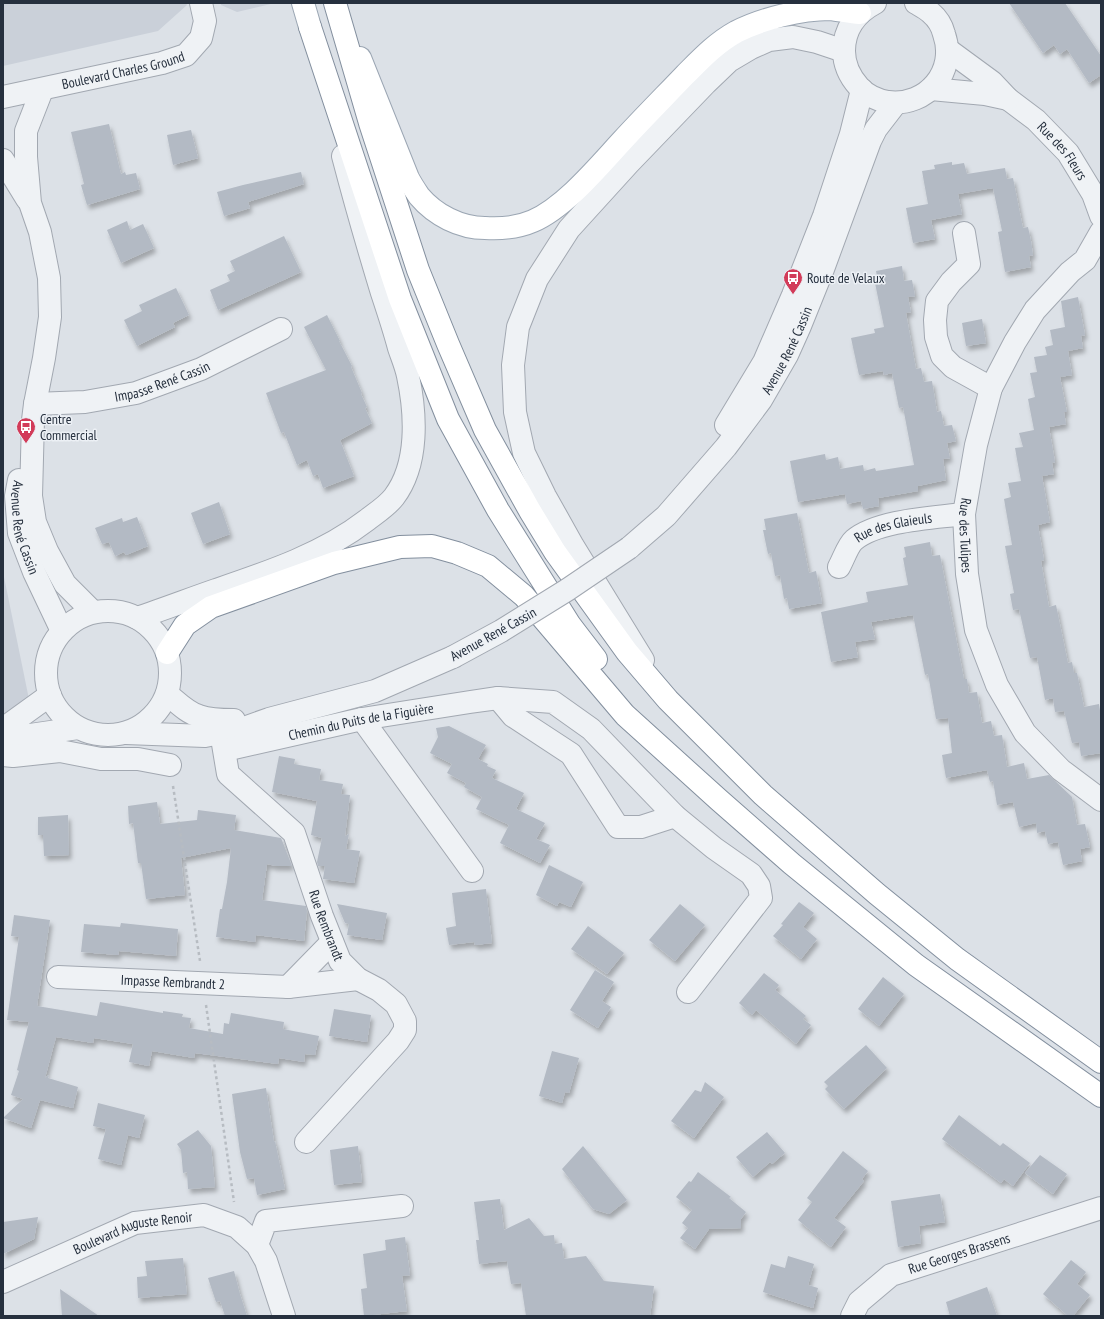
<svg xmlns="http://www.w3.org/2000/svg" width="1104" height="1319" viewBox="0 0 1104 1319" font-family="'PT Sans Narrow',sans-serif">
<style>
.built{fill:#cad0d9}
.building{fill:#b3bac4;filter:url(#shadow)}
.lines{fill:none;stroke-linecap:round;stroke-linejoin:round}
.minor-casing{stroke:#a2a8b1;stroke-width:24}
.major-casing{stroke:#9ba6b3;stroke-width:24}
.highway-casing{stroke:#838f9e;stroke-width:24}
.path{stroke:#b7bcc2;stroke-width:2.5;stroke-dasharray:3 3;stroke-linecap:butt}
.minor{stroke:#eff2f5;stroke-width:22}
.major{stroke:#fff;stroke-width:22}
.highway{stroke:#fff;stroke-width:22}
.minor-bridge-casing{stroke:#a2a8b1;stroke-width:24;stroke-linecap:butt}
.minor-bridge{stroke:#eff2f5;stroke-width:22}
.labels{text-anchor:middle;stroke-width:3;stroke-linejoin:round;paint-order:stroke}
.street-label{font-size:14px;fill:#26303e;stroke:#ecf0f5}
.poi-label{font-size:14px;fill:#26303e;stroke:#ecf0f5;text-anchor:start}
</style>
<defs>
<filter id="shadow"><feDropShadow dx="2.5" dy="4.5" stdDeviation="2" flood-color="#0004"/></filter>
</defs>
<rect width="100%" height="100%" fill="#dce1e7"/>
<path class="built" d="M3 3H186L187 5 158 31 3 66Z
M221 3H275L237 12 221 5Z
M3 572 31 709 3 722Z"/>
<path class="building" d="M1009 3H1065L1101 56V75L1089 83 1067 49 1060 54 1054 45 1043 53Z
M109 124 121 174 125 172 126 175 136 173 140 189 87 205 81 185 84 184 71 132Z
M191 130 198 158 173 165 167 135Z
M952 162V165L964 163 967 174 1005 168 1007 179 1013 178 1023 228 1028 227 1031 241 1033 255 1029 256 1031 267 1005 272 998 232 1002 231 993 188 958 194 962 214 931 220 935 239 913 243 906 208 928 204 922 171 935 169 934 165Z
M301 172 304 184 248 202 250 208 224 216 217 192 243 185Z
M127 221 130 230 143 224 154 248 121 263 107 230Z
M284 236 301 272 218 310 210 290 230 281 227 275 235 271 230 261Z
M902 266 904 281 912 280 915 296 908 297 911 312 906 313 916 369 921 368 924 382 932 381 937 412 941 411 944 426 952 425 956 441 947 443 950 458 943 459 946 480 918 486V491L878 498 879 506 863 509 861 501 847 504 845 494 798 502 790 461 825 454 826 460 838 457 840 469 863 465 864 471 875 468 876 471 914 465 903 407 899 408 892 373 884 375 883 371 859 375 851 338 875 333 874 329 884 327 875 283 878 282 876 271Z
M176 288 189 315 173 323 175 327 137 346 124 320 142 311 139 305Z
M1078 297 1085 335 1081 336 1083 348 1068 351 1072 375 1060 377 1067 412H1064L1066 424 1049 427 1055 462 1052 463 1054 474 1042 476 1050 522 1038 525 1044 560 1041 561 1049 607 1056 605 1068 663 1072 662 1074 673H1077L1084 707 1099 704 1101 718V753L1081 756 1079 742 1072 743 1064 711 1055 712 1053 698 1045 700 1037 657 1030 658 1019 609 1013 610 1010 594 1014 593 1005 546 1012 545 1004 499 1011 497 1008 483 1021 481 1015 448 1023 447 1019 433 1034 430 1028 399 1035 397 1030 373 1037 372 1034 357 1047 355 1045 347 1053 345 1050 330 1065 327 1061 301Z
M327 315 340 341H339L352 366 351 367 362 393 361 394 367 407 365 408 372 423 340 440 354 476 323 488 318 474 313 476 307 460 297 465 284 432 281 433 266 393 326 370 304 327Z
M982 319 986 343 966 346 962 323Z
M219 502 230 534 203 544 191 513Z
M797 513 809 573 816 571 822 603 789 609 787 598 784 599 780 575 775 576 771 553 768 554 763 530H766L764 519Z
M137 517 148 546 126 555 124 552 115 556 109 542 102 544 95 528 122 518 123 522Z
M930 542 932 556 940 555 964 679H967L969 693 977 692 982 723 991 721 994 736 1002 735 1007 767 1024 763 1027 779 1049 775 1072 797 1077 825 1085 824 1090 847 1080 849 1082 861 1063 865 1058 842 1048 844 1045 831 1037 833 1036 823 1019 827 1013 802 997 805 993 781 990 782 987 770 946 778 942 755 952 753 948 718 936 719 928 674 925 675 913 615 871 622 875 639 855 642 858 657 831 662 821 612 868 602 866 592 908 585 903 558 906 557 904 547Z
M449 726 486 745 478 759 488 764 487 766 496 770 492 778 524 793 516 809 545 823 536 839 550 845 540 863 500 843 509 825 476 809 482 797 464 787 466 783 447 773 452 764 430 753 438 737 436 728Z
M279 756 295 759 294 764 321 769 319 780 343 784 341 794 350 795 345 836 349 834 346 849 360 851 354 883 323 879 325 866H318L317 862 322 838 311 835 317 801 272 792Z
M157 802 160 824 197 820 198 810 236 815 234 830 281 838 292 866H276L267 864 262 900 306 906 307 911 304 941 256 935 255 942 216 937 220 909H222L227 882 231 848 181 858 185 895 146 899 141 863H138L133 823 129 824 128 806Z
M68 815 69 855 44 856 43 835H38V817Z
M549 865 583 882 571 907 559 902 557 906 536 895Z
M486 889 492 943 475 945 474 942 449 945 446 928 456 926 452 893Z
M799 902 814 913 803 927 817 939 801 959 773 936 783 925 781 924Z
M337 904 387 913 382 940 347 935 349 924 345 923Z
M680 904 705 925 675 961 649 940Z
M14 915 50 920 37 1006 97 1016 100 1002 163 1013V1011L183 1014 182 1017 191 1018 189 1028 223 1034 224 1023 229 1024 231 1013 284 1022 283 1029 319 1036 315 1055 305 1054 304 1062 279 1058 278 1064 195 1053 194 1058 152 1051 149 1066 129 1062 133 1044 94 1038 93 1043 56 1037 45 1078 49 1075 48 1078 78 1087 73 1108 40 1100 31 1128 3 1118 23 1099 11 1095 19 1071 17 1070 29 1022 7 1020 19 937 11 936Z
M121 923 178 929 176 956 119 951 118 955 81 952 84 924 120 927Z
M588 926 624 953 607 974 571 949Z
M595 970 614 982 602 1001 611 1007 598 1028 570 1010Z
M764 973 779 985 775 990 806 1016 803 1019 811 1025 796 1044 756 1010 752 1015 739 1003Z
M883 977 904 994 879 1026 858 1009Z
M334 1009 371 1015 367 1042 329 1036Z
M866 1045 887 1068 844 1109 825 1089 828 1086 824 1082Z
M552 1051 579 1058 569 1093 565 1092 562 1103 539 1096Z
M705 1082 724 1097 694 1138 671 1121 695 1090 701 1092Z
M266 1088 274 1142 275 1141 285 1189 257 1195 254 1178 247 1179 240 1152 232 1094Z
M98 1103 145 1115 139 1138 128 1135 121 1165 98 1159 106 1129 93 1126Z
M959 1115 1000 1146 1003 1143 1030 1163 1013 1186 1004 1179 1001 1183 942 1139Z
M198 1130 211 1146 215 1187 188 1189 187 1172 183 1173 181 1150 177 1144Z
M767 1132 785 1153 772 1164 770 1162 753 1177 736 1157Z
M358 1146 362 1182 334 1185 330 1150Z
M583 1146 627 1200 609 1214 593 1209 562 1169Z
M843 1151 868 1171 862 1179 864 1181 834 1218 846 1227 831 1247 798 1220 812 1202 807 1198Z
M1040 1155 1067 1174 1053 1194 1025 1173Z
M698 1172 731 1197 729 1198 746 1212 741 1219V1228L709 1229 695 1249 680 1238 688 1228 682 1223 692 1210 676 1197 689 1181 691 1182Z
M940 1194 945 1222 919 1226 921 1243 898 1247 891 1201Z
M500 1199 504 1230 529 1218 544 1236 554 1235 555 1244 562 1243 564 1259 586 1256 604 1281 654 1286 650 1316H526L521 1283 511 1284 507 1261 479 1264 476 1240H479L474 1202Z
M38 1217 34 1239 3 1254V1222Z
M405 1237 410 1275 402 1276 407 1311 364 1316 361 1289 367 1288 363 1254 386 1250 385 1240Z
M788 1256 814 1264 808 1285 818 1288 813 1308 763 1292 771 1264 785 1268Z
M183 1258 187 1294 138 1298 137 1277 147 1276 145 1261Z
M1071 1260 1086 1272 1077 1284 1090 1295 1073 1316H1068L1043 1294Z
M234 1271 240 1294 247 1316H225L220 1301 216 1302 208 1278Z
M987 1287 997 1316H950L946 1302Z
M60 1289 99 1316H62Z"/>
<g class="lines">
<defs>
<g id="minor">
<path d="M875 3C856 13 844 29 844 51 844 65 850 77 859 87 867 96 877 100 888 102 927 107 957 71 944 34 942 26 937 18 931 13 927 9 921 6 916 3"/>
<path id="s1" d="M947 49 992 82 1008 99 1036 120 1068 153 1093 194 1101 216"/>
<path d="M931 89 985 94 1008 99"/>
<path d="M42 90 26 131V157L30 203 40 232 49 278 50 317 44 358 35 404 33 420 31 496 35 522 47 551 65 584 93 612"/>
<path id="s2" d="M3 97 162 63 186 55 201 38 205 21 201 3"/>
<path d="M3 160 27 199"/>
<path id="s3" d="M1101 232 1085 260 1070 272 1035 310 1015 342 991 388 976 445 964 514 967 574 976 630 997 685 1025 733 1061 770 1101 800"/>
<path d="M964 233 969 264 951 282 937 301 935 320 936 337 942 356 953 367 991 388"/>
<path id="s4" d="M35 404 85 402 136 393 201 369 281 329"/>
<path d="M726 425 764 362 793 295 824 216 851 134 862 90"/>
<path id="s5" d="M19 480 16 496 19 533 34 572 62 631"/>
<path id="s6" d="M629 548 666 516 726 447 761 400 787 355 800 326 823 269 870 141 876 129 896 103"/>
<path id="s7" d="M839 567C843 560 848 545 854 540 878 520 933 518 964 514"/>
<circle cx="108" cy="673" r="62"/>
<path d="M137 618C164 609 190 599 216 590 269 572 323 554 367 520 376 513 387 506 394 497 419 464 416 414 408 376 406 366 402 357 399 348 394 329 388 311 382 293 368 247 355 202 343 156"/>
<path d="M643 660 573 546 545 496 524 453 515 412 513 365 518 327 537 279 569 229 629 163 706 83 729 61 751 48 769 40 793 37 817 42 844 51"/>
<path d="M167 694C176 701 187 713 199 716 210 720 222 720 234 720"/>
<path d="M498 698 513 716 571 754 618 827H641L675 816"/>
<path d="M362 719 472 871"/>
<path id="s8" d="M219 720 228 774 294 833 322 916 340 961 358 979 379 990 396 1004 405 1021V1030L398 1041 306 1142"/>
<path d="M3 729 50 695"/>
<path d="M126 733 205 736 241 729 269 719 375 691 453 657"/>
<path d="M3 739 78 728"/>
<path id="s9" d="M225 750 362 719 470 702 498 698 553 702 591 729 675 816 714 848 751 874 759 886 761 898 688 992"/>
<path d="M3 755 13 756 60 751 101 759H138L170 765"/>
<path id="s10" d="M58 977 288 987 358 979"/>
<path d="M288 987 332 942"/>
<path d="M257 1245 266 1221 402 1206"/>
<path id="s11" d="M3 1282 135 1223 204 1215 237 1227 257 1245 266 1261 284 1316"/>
<path id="s12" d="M852 1316 859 1302 891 1275 1101 1208"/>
</g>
<path id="major" d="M303 3 310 27
M360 58 408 178C411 184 415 190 419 196 435 215 460 228 485 228 501 229 517 228 533 221 565 207 598 167 622 141 643 118 664 97 685 75 701 59 716 43 736 32 761 19 801 9 830 9 839 10 850 12 860 13"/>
<path id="highway" d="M335 3 370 123 418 270 448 344 485 430 530 511 555 552 627 652 668 700 763 795 877 894 957 959 1101 1062
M310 27 400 299 448 419 498 510 570 625 596 659
M167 653 185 625 211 607 334 563 400 547 432 546 457 553 488 566 524 596 625 715 719 800 792 864 916 965 1101 1096"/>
</defs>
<use href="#minor" class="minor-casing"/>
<use href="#major" class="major-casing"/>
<use href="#highway" class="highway-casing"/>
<path class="path" d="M173 786 200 961
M206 1005 234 1202"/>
<use href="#minor" class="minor"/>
<use href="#major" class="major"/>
<use href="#highway" class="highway"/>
<defs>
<path id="minor-bridge" d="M453 657 501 631 567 590 629 548"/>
</defs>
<use href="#minor-bridge" class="minor-bridge-casing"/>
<use href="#minor-bridge" class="minor-bridge"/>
</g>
<defs>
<symbol id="bus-pin" viewBox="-11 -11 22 30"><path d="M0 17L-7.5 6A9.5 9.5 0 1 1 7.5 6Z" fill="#d23b59" stroke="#ecf0f5"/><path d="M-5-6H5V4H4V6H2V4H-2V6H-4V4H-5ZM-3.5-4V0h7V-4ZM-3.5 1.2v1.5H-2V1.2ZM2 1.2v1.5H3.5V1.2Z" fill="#fff"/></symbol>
</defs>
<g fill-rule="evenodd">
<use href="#bus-pin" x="782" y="267" width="22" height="30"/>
<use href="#bus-pin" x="15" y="416" width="22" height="30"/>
</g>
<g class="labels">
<g class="street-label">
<text dy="5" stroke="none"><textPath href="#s2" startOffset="123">Boulevard Charles Ground</textPath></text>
<text dy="5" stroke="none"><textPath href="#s1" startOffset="155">Rue des Fleurs</textPath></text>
<text dy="5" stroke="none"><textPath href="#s6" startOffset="255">Avenue René Cassin</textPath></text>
<text dy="5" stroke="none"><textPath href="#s4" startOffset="130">Impasse René Cassin</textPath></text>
<text dy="5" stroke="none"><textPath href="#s5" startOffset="49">Avenue René Cassin</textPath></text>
<text dy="5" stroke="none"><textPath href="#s7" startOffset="73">Rue des Glaieuls</textPath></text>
<text dy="5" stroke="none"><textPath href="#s3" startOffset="343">Rue des Tulipes</textPath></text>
<text transform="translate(493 634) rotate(-29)" y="5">Avenue René Cassin</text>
<text dy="5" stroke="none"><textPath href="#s9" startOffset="139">Chemin du Puits de la Figuière</textPath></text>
<text dy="5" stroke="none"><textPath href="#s8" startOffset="241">Rue Rembrandt</textPath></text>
<text dy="5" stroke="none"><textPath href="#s10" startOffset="115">Impasse Rembrandt 2</textPath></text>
<text dy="5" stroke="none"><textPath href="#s11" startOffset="140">Boulevard Auguste Renoir</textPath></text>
<text dy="5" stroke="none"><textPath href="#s12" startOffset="129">Rue Georges Brassens</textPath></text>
</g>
<g class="poi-label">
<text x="807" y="283">Route de Velaux</text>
<text x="40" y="424">Centre<tspan x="40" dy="16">Commercial</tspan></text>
</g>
</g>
<rect width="1104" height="1319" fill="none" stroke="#26303e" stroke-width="8"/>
</svg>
